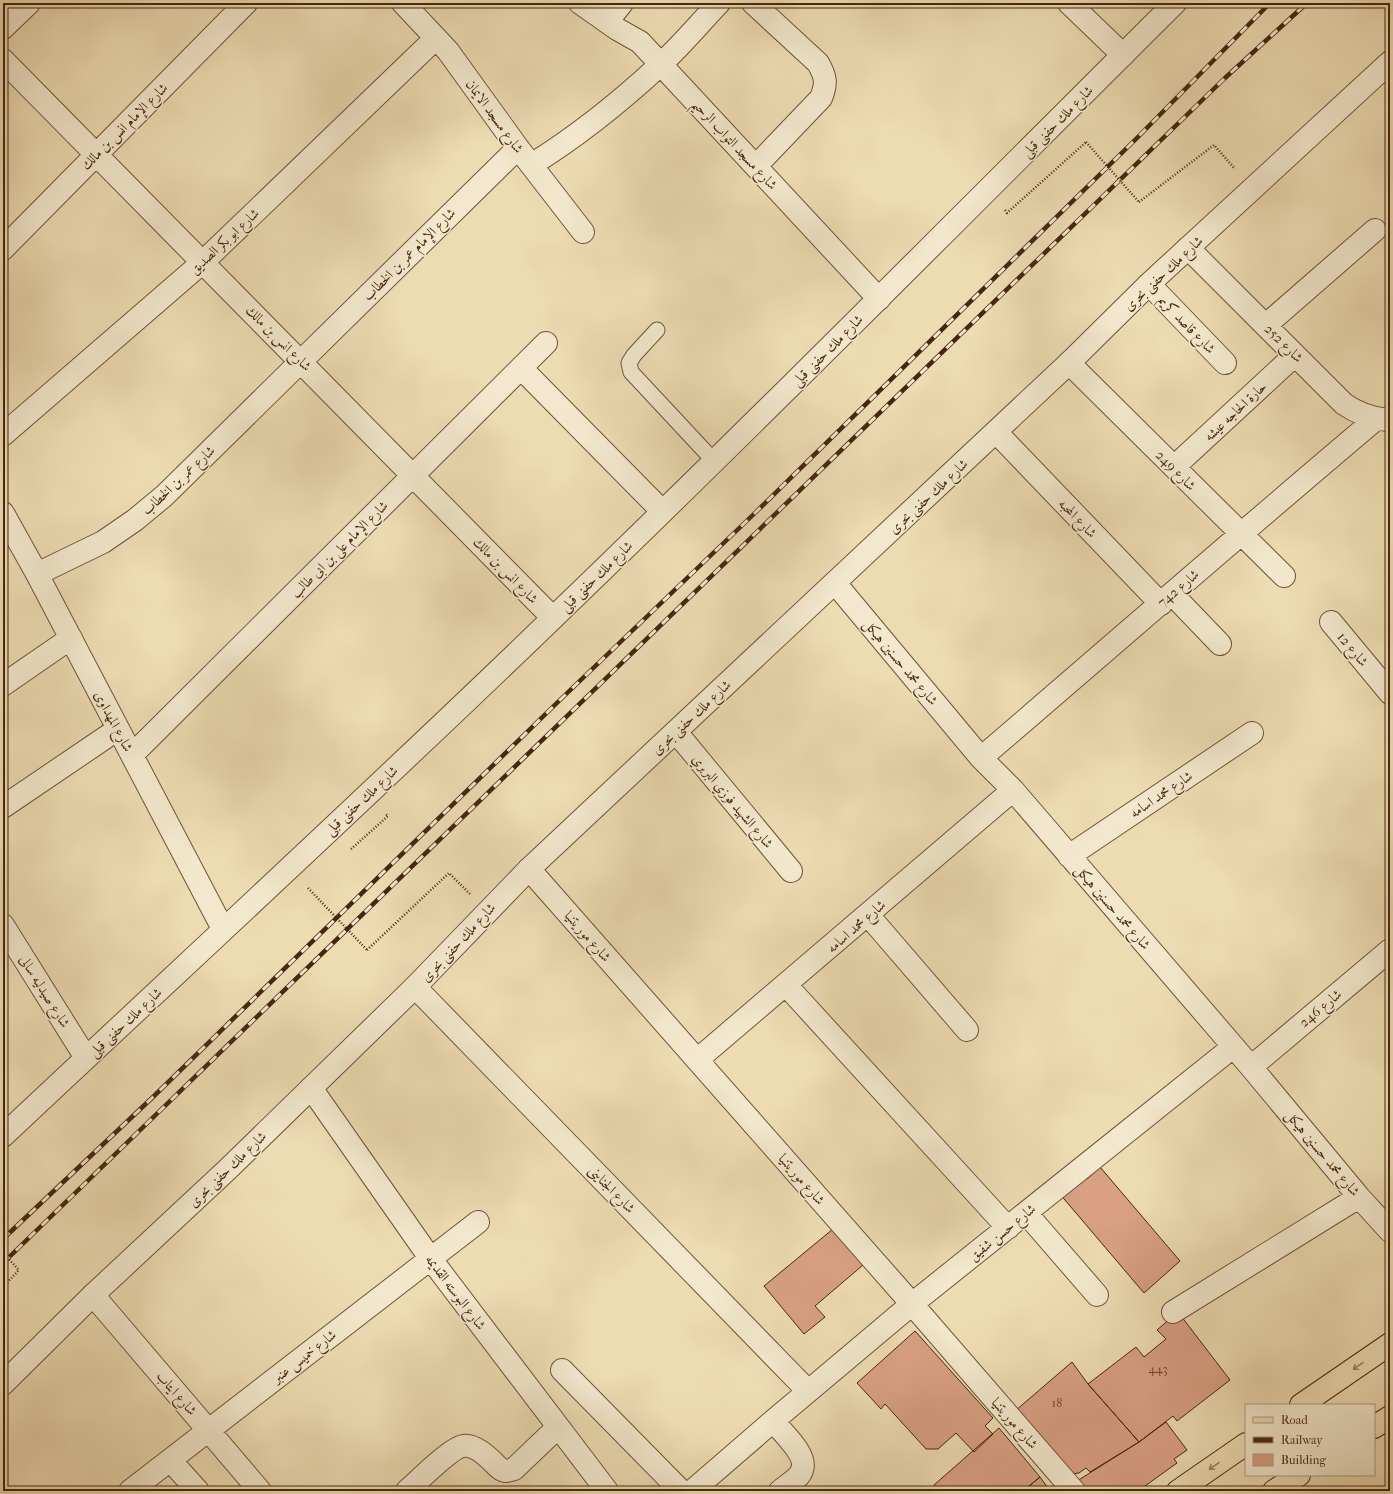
<svg xmlns="http://www.w3.org/2000/svg" width="1393" height="1494" viewBox="0 0 1393 1494" font-family="'IM FELL French Canon',Amiri,serif">
<style>
.building{fill:#d9a084;stroke:#472610}
.lines{fill:none;stroke-linecap:round;stroke-linejoin:round}
.service-casing{stroke:#705338;stroke-width:17}
.minor-casing{stroke:#705338;stroke-width:24}
.tertiary-casing{stroke:#705338;stroke-width:24}
.primary-casing{stroke:#472610;stroke-width:24}
.path{stroke:#472610;stroke-width:2.5;stroke-dasharray:1 2;stroke-linecap:butt}
.service{stroke:#f3e8cd;stroke-width:15}
.minor{stroke:#f3e8cd;stroke-width:22}
.tertiary{stroke:#f3e8cd;stroke-width:22}
.primary{stroke:#eddbb2;stroke-width:22}
.rail-casing{stroke:#472610;stroke-width:4.5}
.rail{stroke:#f3e8cd;stroke-width:3;stroke-dasharray:9;stroke-linecap:butt}
.path-bridge{stroke:#472610;stroke-width:2.5;stroke-dasharray:1 2;stroke-linecap:butt}
.oneway{stroke:#9a8061}
.labels{text-anchor:middle;stroke-width:3;stroke-linejoin:round;paint-order:stroke}
.number-label{font-size:12px;fill:#6c442d}
.street-label{font-size:14px;fill:#472610;stroke:#f3e8cd}
</style>
<rect width="100%" height="100%" fill="#eddbb2"/>
<filter id="stains"><feTurbulence type="fractalNoise" baseFrequency=".005" numOctaves="4"/><feColorMatrix values="0 0 0 0 .2 0 0 0 0 .09 0 0 0 0 .02 0 0 0 .5 -.17"/></filter>
<radialGradient id="worn" r=".72"><stop offset=".6" stop-color="#630" stop-opacity="0"/><stop offset="1" stop-color="#630" stop-opacity=".3"/></radialGradient>
<path class="building" d="M1100 1167 1180 1261 1144 1293 1059 1193 1080 1175 1087 1179Z
M833 1229 863 1265 815 1306 825 1317 804 1334 764 1286Z
M1178 1312 1230 1380 1177 1421 1173 1416 1139 1442 1088 1384 1136 1347 1144 1357 1166 1339 1157 1330Z
M915 1331 993 1418 985 1426 993 1434 974 1452 956 1433 938 1449H926L885 1404 881 1409 857 1383Z
M1072 1362 1088 1384 1139 1442 1090 1472 1086 1468 1079 1473 1071 1474 1015 1411Z
M1166 1422 1187 1450 1174 1459 1177 1463 1138 1491H1084L1077 1481 1139 1442Z
M999 1428 1040 1477 1023 1491H939L934 1485Z
M1040 1477 1050 1491H1023Z"/>
<g class="lines">
<defs>
<path id="service" d="M657 330 634 355 629 363 631 372 714 461"/>
<path id="minor" d="M403 3 448 51 518 148 583 232
M580 3 617 29 640 42 879 299
M753 3 818 63C826 77 827 83 821 98L756 166
M1069 3 1123 55
M607 22 622 3
M3 28 29 3
M3 60 553 618
M531 165C578 136 620 102 660 65 681 46 699 24 719 3
M1188 248 1344 404C1357 413 1370 418 1387 420
M3 249 246 3
M1149 284 1225 363
M1266 325 1375 230
M1069 363 1284 576
M521 368 662 511
M996 432 1161 604
M3 435 203 262 436 38
M1174 467 1295 355
M3 513 37 574 223 929
M37 574 103 542 135 520 164 496 518 148
M835 583 981 758 1013 790 1251 1067 1359 1197 1390 1231
M1172 594 1220 644
M1331 622 1390 693
M3 685 71 638
M676 732 791 871
M132 755 546 343
M981 758C1113 645 1243 531 1376 419
M3 807 118 729
M1069 856 1252 733
M529 869 912 1304 1074 1491
M868 915 967 1030
M3 925 86 1058
M786 985 1008 1228
M415 987 808 1391
M697 1060 1013 790
M1251 1067 1390 950
M311 1088 430 1258 607 1491
M1026 1213 1097 1295
M93 1295 260 1491
M1173 1312 1359 1197
M562 1370 681 1491
M773 1421C782 1432 808 1455 802 1470 800 1478 787 1485 780 1491
M170 1460 198 1491
M130 1491 478 1222
M407 1491C418 1481 451 1448 463 1446 474 1444 487 1456 495 1464 498 1467 500 1470 505 1471 507 1471 511 1470 514 1469L558 1427
M692 1491 773 1421 912 1304 1233 1047"/>
<path id="tertiary" d="M3 1136C186 964 371 794 552 619 762 417 968 209 1175 3
M3 1384 93 1295 228 1169 415 987 529 869 1069 363 1149 284 1390 62"/>
<path id="primary" d="M1301 1405 1390 1344
M1374 1427 1390 1417
M1178 1491 1246 1444
M1274 1491 1299 1475"/>
</defs>
<use href="#service" class="service-casing"/>
<use href="#minor" class="minor-casing"/>
<use href="#tertiary" class="tertiary-casing"/>
<use href="#primary" class="primary-casing"/>
<path class="path" d="M1139 202 1214 145 1235 169
M1005 210 1007 213 1086 142
M351 849 388 816 386 814
M367 950 449 873 470 894
M3 1287 19 1270"/>
<use href="#service" class="service"/>
<use href="#minor" class="minor"/>
<use href="#tertiary" class="tertiary"/>
<use href="#primary" class="primary"/>
<defs>
<path id="rail" d="M3 1239 153 1097 562 698 756 512 1137 138 1270 3
M3 1263 1225 78 1307 3"/>
</defs>
<use href="#rail" class="rail-casing"/>
<use href="#rail" class="rail"/>
<path class="path-bridge" d="M1086 142 1139 202
M308 888 367 950
M3 1253 19 1270"/>
</g>
<defs><path id="oneway-shaft" d="M-6 0H5M1.5-3L5.5 0L1.5 3" fill="none" stroke-width="1.6" stroke-linecap="round" stroke-linejoin="round"/></defs>
<g class="oneway">
<use href="#oneway-shaft" transform="translate(1358 1366) rotate(145)"/>
<use href="#oneway-shaft" transform="translate(1214 1466) rotate(145)"/>
</g>
<g class="labels">
<g class="number-label">
<text x="1158" y="1373">443</text>
<text x="1057" y="1407">18</text>
</g>
<g class="street-label">
<text transform="translate(495 116) rotate(54)" y="5">شارع مسجد الايمان</text>
<text transform="translate(1057 121) rotate(-45)" y="5">شارع ملك حفنى قبلى</text>
<text transform="translate(124 126) rotate(-45)" y="5">شارع الإمام انس بن مالك</text>
<text transform="translate(735 144) rotate(47)" y="5">شارع مسجد التواب الرحيم</text>
<text transform="translate(224 241) rotate(-43)" y="5">شارع ابو بكر الصديق</text>
<text transform="translate(409 254) rotate(-45)" y="5">شارع الإمام عمر بن الخطاب</text>
<text transform="translate(1163 273) rotate(-43)" y="5">شارع ملك حفنى بحرى</text>
<text transform="translate(1187 324) rotate(46)" y="5">شارع قاصد كريم</text>
<text transform="translate(279 338) rotate(45)" y="5">شارع انس بن مالك</text>
<text transform="translate(1284 343) rotate(45)" y="5">شارع 252</text>
<text transform="translate(827 350) rotate(-45)" y="5">شارع ملك حفنى قبلى</text>
<text transform="translate(1235 411) rotate(-43)" y="5">حارة الحاجه عيشه</text>
<text transform="translate(1176 470) rotate(45)" y="5">شارع 249</text>
<text transform="translate(178 480) rotate(-43)" y="5">شارع عمر بن الخطاب</text>
<text transform="translate(928 496) rotate(-43)" y="5">شارع ملك حفنى بحرى</text>
<text transform="translate(1078 518) rotate(46)" y="5">شارع المحبه</text>
<text transform="translate(339 549) rotate(-45)" y="5">شارع الإمام على بن ابى طالب</text>
<text transform="translate(506 570) rotate(46)" y="5">شارع انس بن مالك</text>
<text transform="translate(596 576) rotate(-44)" y="5">شارع ملك حفنى قبلى</text>
<text transform="translate(1178 588) rotate(-41)" y="5">شارع 742</text>
<text transform="translate(1353 649) rotate(50)" y="5">شارع 12</text>
<text transform="translate(901 662) rotate(50)" y="5">شارع محمد حسنين هيكل</text>
<text transform="translate(691 717) rotate(-43)" y="5">شارع ملك حفنى بحرى</text>
<text transform="translate(114 721) rotate(62)" y="5">شارع المهداوى</text>
<text transform="translate(1161 794) rotate(-34)" y="5">شارع محمد اسامه</text>
<text transform="translate(361 800) rotate(-43)" y="5">شارع ملك حفنى قبلى</text>
<text transform="translate(733 801) rotate(50)" y="5">شارع الشهيد فوزي البربري</text>
<text transform="translate(1113 907) rotate(49)" y="5">شارع محمد حسنين هيكل</text>
<text transform="translate(856 926) rotate(-41)" y="5">شارع محمد اسامه</text>
<text transform="translate(588 936) rotate(49)" y="5">شارع موريتنيا</text>
<text transform="translate(458 942) rotate(-47)" y="5">شارع ملك حفنى بحرى</text>
<text transform="translate(45 991) rotate(58)" y="5">شارع صيدليه سالى</text>
<text transform="translate(1320 1008) rotate(-40)" y="5">شارع 246</text>
<text transform="translate(125 1022) rotate(-43)" y="5">شارع ملك حفنى قبلى</text>
<text transform="translate(1323 1153) rotate(50)" y="5">شارع محمد حسنين هيكل</text>
<text transform="translate(227 1169) rotate(-44)" y="5">شارع ملك حفنى بحرى</text>
<text transform="translate(802 1179) rotate(49)" y="5">شارع موريتنيا</text>
<text transform="translate(612 1189) rotate(46)" y="5">شارع الجناينى</text>
<text transform="translate(1002 1232) rotate(-39)" y="5">شارع حسن شفيق</text>
<text transform="translate(456 1292) rotate(53)" y="5">شارع البوسته القديمه</text>
<text transform="translate(304 1356) rotate(-38)" y="5">شارع خميس عنبر</text>
<text transform="translate(177 1393) rotate(49)" y="5">شارع ايتاب</text>
<text transform="translate(1015 1423) rotate(49)" y="5">شارع موريتنيا</text>
</g>
</g>
<rect width="1393" height="1494" fill="none" stroke="#eddbb2" stroke-width="16"/>
<rect x="4" y="4" width="1385" height="1486" fill="none" stroke="#472610" stroke-width="2"/>
<rect x="8" y="8" width="1377" height="1478" fill="none" stroke="#472610"/>
<rect x="1245" y="1404" width="130" height="72" fill="#f3e8cd" stroke="#ae9a81"/>
<rect x="1253" y="1417" width="20" height="6" fill="#eddbb2" stroke="#ae9a81"/>
<text x="1281" y="1424" font-size="12" fill="#472610">Road</text>
<rect x="1253" y="1437" width="20" height="6" fill="#472610" stroke="#ae9a81"/>
<text x="1281" y="1444" font-size="12" fill="#472610">Railway</text>
<rect x="1253" y="1454" width="20" height="12" fill="#d9a084" stroke="#ae9a81"/>
<text x="1281" y="1464" font-size="12" fill="#472610">Building</text>
<rect width="100%" height="100%" filter="url(#stains)"/>
<rect width="100%" height="100%" fill="url(#worn)"/>
</svg>
